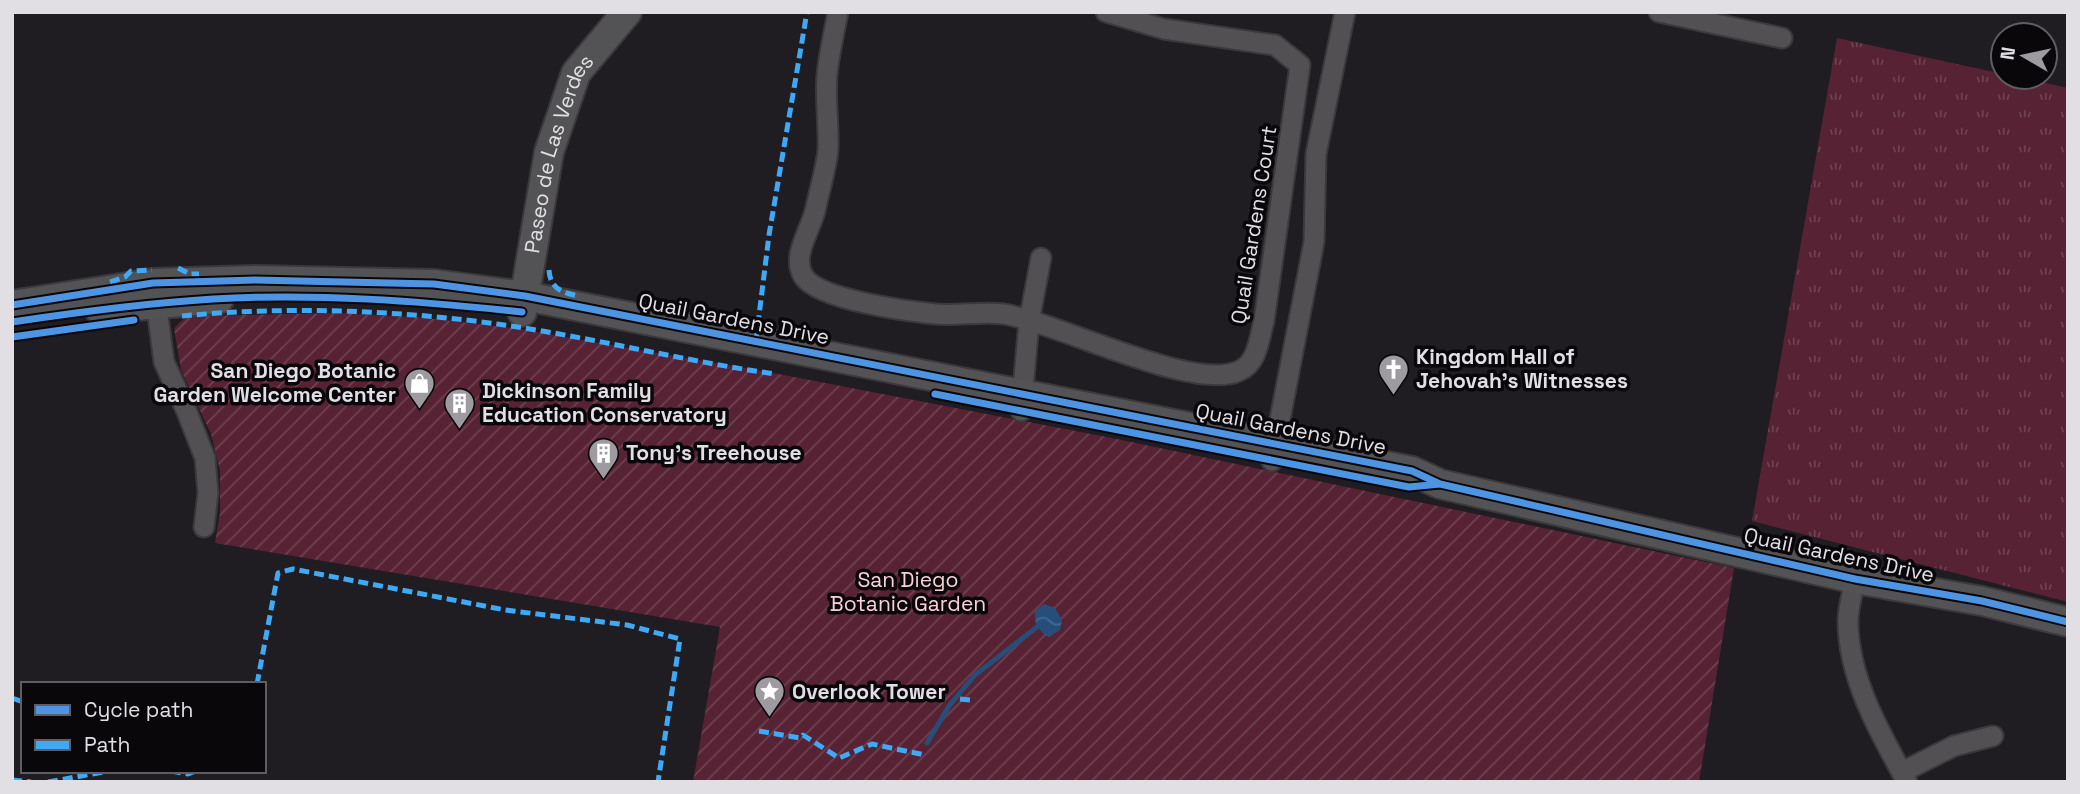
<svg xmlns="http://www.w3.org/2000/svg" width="2080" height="794" viewBox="0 0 2080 794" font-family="'Space Grotesk',sans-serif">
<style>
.grass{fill:url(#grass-tufts)}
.garden{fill:url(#garden-furrows)}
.water{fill:url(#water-waves)}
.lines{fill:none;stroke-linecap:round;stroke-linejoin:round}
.stream{stroke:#264e7b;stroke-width:5}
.street-casing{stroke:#3b393c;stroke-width:23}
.secondary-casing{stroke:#3b393c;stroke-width:32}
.street{stroke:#525053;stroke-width:19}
.secondary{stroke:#535355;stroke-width:28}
.quiet{stroke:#3fa9f5;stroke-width:5;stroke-dasharray:10 5;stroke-linecap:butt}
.cycleway-casing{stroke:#09070a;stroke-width:11}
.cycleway{stroke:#4d94e3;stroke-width:7}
.labels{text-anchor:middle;stroke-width:7;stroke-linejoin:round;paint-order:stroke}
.street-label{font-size:21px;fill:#e1dfe4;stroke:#09070a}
.poi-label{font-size:21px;font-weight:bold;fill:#e1dfe4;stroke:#09070a;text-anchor:start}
.park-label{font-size:21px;fill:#fbd0d9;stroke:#09070a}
</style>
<defs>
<pattern id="grass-tufts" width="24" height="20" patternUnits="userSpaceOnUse" patternTransform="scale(1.75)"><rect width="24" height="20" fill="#572233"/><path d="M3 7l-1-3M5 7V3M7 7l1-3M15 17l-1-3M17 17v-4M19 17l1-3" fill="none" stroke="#6f4250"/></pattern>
<pattern id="garden-furrows" width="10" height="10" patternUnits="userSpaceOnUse" patternTransform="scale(1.75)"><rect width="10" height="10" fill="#572233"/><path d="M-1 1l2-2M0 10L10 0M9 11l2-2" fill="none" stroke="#6f4250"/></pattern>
<pattern id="water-waves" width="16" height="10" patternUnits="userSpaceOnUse" patternTransform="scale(1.75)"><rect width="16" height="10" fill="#264e7b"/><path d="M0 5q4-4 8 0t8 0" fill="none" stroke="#45678e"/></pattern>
</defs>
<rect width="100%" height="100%" fill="#201d22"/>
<path class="grass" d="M1837 38 2003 74V77H2018L2068 88V602L1752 521Z"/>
<path class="garden" d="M338 313 426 318 513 328 768 372 1117 439 1734 568 1699 782H693L720 627 215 543 220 513V471L211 434 181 370 174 328 187 316Z"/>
<path class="water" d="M1044 604 1055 608 1062 620 1060 630 1049 637C1037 630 1034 624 1035 611Z"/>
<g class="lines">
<path class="stream" d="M927 743 949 706 975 675 1037 627"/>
<defs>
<path id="street" d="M838 12C834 33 829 54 827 75 825 100 829 125 828 150 826 169 820 188 816 207 812 229 790 256 804 277 820 300 907 311 935 314 958 316 982 311 1004 314 1059 323 1193 392 1239 371 1258 363 1259 338 1264 321L1300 65 1275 45 1164 29 1106 12
M1659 12 1782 38
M155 293 164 362 187 412 205 458 208 493 204 527
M1021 411 1029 322 1041 258
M1272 461 1314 242 1316 154 1345 12
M1855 579C1853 592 1848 608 1848 621 1848 678 1880 733 1907 782
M1902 772 1954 746 1993 736"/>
<g id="secondary">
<path d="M12 305 153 283 255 280 434 284 525 296 1412 471 1440 484 1855 579 1982 601 2068 622"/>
<path d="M99 309 219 299"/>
<path id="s1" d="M522 312 549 152 576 73 627 12"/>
</g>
</defs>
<use href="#street" class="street-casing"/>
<use href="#secondary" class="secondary-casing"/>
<use href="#street" class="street"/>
<use href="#secondary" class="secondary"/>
<path class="quiet" d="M178 268 190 274H199
M549 270C550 289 563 293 579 296
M110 282 125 277 131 271 152 270
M182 316C284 306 402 310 504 325 595 338 684 361 775 374
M756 340 769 235 807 12
M257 684 278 573 293 569 505 610 627 625 680 639 658 782
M12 698 23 702
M960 699 970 700
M759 731 800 738 803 735 839 758 872 744 925 755
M171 771 188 774 196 771
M12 780 31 782
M48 782 109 771"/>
<defs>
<path id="cycleway" d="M12 305 153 283 255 280 434 284 525 296 1412 471 1440 484 1855 579 1982 601 2068 622
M12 322C79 312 146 303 213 299 317 293 419 301 522 312
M12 337 134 320
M935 394 1409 487 1440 484"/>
</defs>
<use href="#cycleway" class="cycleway-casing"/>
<use href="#cycleway" class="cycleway"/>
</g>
<defs>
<symbol id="church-pin" viewBox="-11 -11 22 30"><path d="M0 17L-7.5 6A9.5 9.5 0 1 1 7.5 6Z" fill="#9d9ba0" stroke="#09070a"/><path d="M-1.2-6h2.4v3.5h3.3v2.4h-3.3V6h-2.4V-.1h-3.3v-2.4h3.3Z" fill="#fff"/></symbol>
<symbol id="shop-pin" viewBox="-11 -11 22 30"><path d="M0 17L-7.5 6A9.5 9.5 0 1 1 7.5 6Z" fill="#9d9ba0" stroke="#09070a"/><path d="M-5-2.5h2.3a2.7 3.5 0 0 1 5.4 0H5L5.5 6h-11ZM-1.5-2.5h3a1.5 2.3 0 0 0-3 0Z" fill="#fff"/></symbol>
<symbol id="building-pin" viewBox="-11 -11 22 30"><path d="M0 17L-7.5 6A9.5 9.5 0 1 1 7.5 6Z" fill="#9d9ba0" stroke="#09070a"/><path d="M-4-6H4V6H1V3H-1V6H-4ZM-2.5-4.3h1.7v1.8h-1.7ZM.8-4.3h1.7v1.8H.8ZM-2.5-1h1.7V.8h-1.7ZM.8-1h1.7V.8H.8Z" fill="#fff"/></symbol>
<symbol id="sight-pin" viewBox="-11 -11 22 30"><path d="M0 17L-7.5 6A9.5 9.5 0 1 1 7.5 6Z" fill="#9d9ba0" stroke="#09070a"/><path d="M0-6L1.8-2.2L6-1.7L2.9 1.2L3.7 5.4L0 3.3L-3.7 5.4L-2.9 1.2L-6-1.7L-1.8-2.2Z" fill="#fff"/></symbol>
</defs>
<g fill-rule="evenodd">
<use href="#church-pin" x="1376" y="352" width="35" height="47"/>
<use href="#shop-pin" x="402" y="366" width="35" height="47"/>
<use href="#building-pin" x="442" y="386" width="35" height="47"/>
<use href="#building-pin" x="586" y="436" width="35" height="47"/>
<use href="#sight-pin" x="752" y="674" width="35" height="47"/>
</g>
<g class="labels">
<g class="street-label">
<text dy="7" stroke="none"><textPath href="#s1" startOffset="163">Paseo de Las Verdes</textPath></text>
<text transform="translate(1254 225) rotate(-81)" y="7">Quail Gardens Court</text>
<text transform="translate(734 319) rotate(11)" y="7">Quail Gardens Drive</text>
<text transform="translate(1291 429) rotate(11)" y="7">Quail Gardens Drive</text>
<text transform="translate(1839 555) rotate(12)" y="7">Quail Gardens Drive</text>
</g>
<g class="poi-label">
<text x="1416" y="364">Kingdom Hall of<tspan x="1416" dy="24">Jehovah’s Witnesses</tspan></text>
<text x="396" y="378" text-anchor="end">San Diego Botanic<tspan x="396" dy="24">Garden Welcome Center</tspan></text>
<text x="482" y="398">Dickinson Family<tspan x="482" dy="24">Education Conservatory</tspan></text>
<text x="626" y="460">Tony's Treehouse</text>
<text x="792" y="699">Overlook Tower</text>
</g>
<g class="park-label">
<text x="908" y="587">San Diego<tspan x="908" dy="24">Botanic Garden</tspan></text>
</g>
</g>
<rect width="2080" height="794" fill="none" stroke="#e1dfe4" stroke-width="28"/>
<rect x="21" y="682" width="245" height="91" fill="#09070a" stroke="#5f5d61" stroke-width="2"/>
<rect x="35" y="705" width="35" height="10" fill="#4d94e3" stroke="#5f5d61" stroke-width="2"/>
<text x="84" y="717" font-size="21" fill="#e1dfe4">Cycle path</text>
<rect x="35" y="740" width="35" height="10" fill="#3fa9f5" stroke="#5f5d61" stroke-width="2"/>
<text x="84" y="752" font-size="21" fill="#e1dfe4">Path</text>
<g transform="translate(2024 56) rotate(279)"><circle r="33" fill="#09070a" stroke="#5f5d61" stroke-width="2"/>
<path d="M0-5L12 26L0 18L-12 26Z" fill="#9d9ba0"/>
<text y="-10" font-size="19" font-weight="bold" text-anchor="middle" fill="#e1dfe4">N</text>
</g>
</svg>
